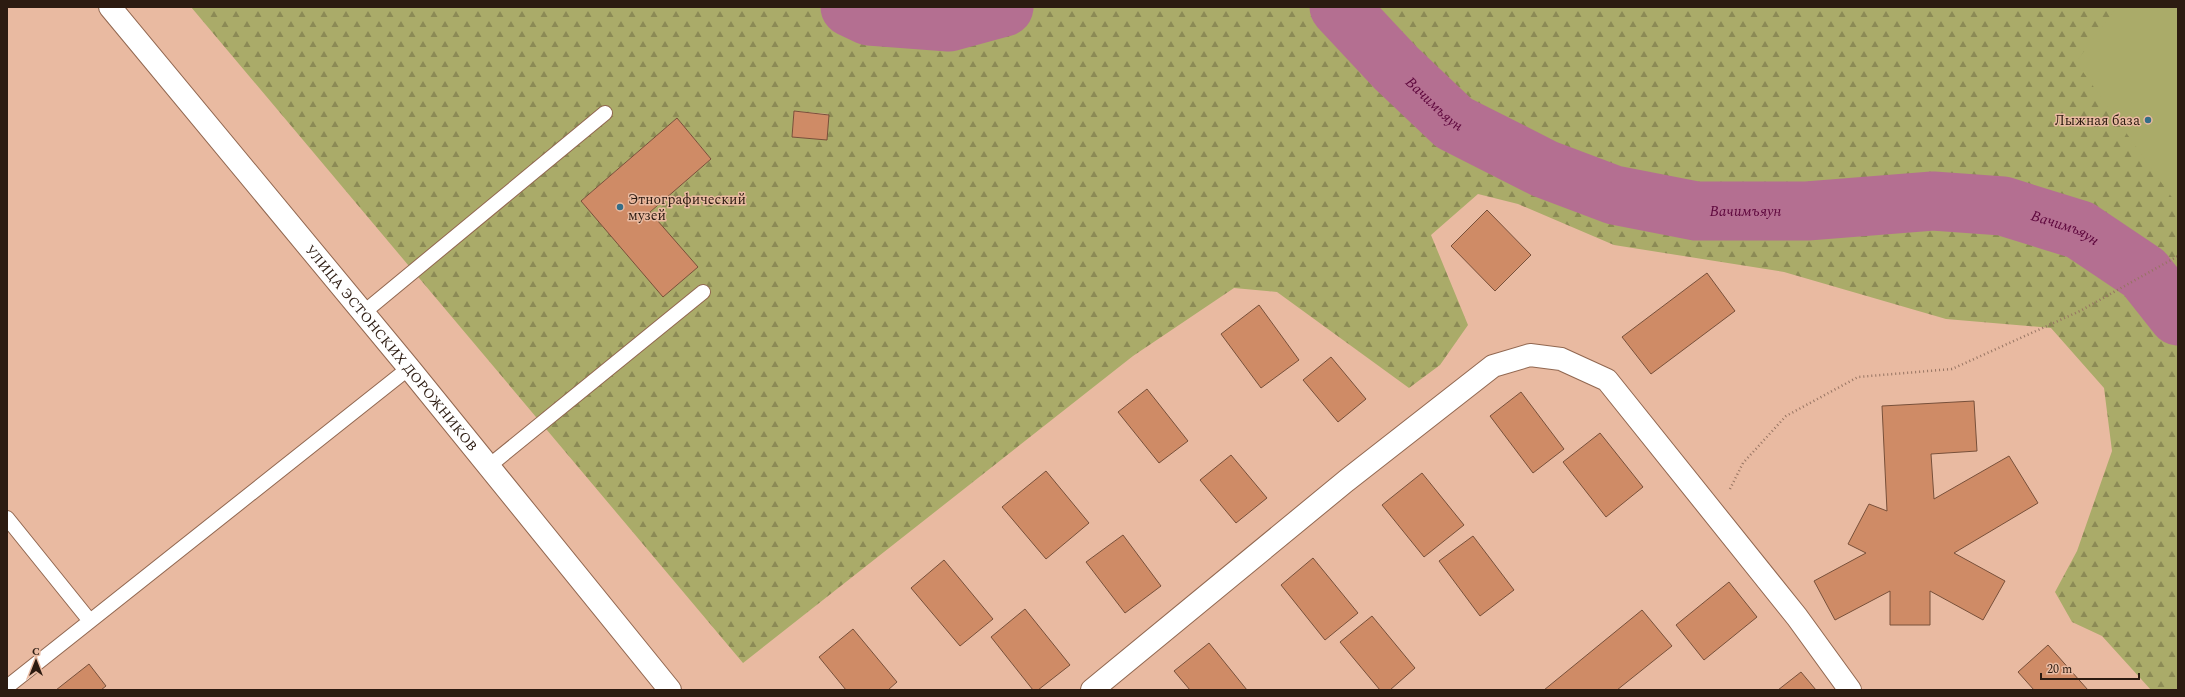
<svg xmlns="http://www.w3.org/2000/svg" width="2185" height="697" viewBox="0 0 2185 697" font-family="Spectral,serif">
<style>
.forest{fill:url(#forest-firs);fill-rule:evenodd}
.garden{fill:#aaab69}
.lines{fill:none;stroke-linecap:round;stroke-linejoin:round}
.river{stroke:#b46f91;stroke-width:59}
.building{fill:#cf8b66;stroke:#78503a}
.lane-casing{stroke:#916750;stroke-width:16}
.street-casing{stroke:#916750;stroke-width:24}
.secondary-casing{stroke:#916750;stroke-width:24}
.path{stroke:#967462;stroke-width:2.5;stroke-dasharray:1 3;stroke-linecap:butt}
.lane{stroke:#fff;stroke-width:14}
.street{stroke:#fff;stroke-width:22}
.secondary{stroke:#fff;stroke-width:22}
.poi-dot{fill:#356e88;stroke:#e9baa1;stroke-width:1.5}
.labels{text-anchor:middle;stroke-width:3;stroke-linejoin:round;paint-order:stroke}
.poi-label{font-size:14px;fill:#2c1b11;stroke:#e9baa1;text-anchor:end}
.street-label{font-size:14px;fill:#2c1b11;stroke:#e9baa1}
.water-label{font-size:15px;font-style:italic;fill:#5e073d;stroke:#e9baa1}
</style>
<defs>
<pattern id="forest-firs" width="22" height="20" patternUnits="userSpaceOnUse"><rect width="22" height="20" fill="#aaab69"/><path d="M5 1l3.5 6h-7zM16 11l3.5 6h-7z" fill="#8b8a55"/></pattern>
</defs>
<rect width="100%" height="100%" fill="#e9baa1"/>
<path class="forest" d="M191 7H2178V690H2151L2102 636 2072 622 2055 592 2077 551 2112 451 2104 388 2051 328 1946 319 1784 272 1614 245 1518 204 1478 194 1431 235 1468 325 1440 365 1409 388 1277 292 1234 288 1133 356 743 663ZM794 111 828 114 826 139 792 137ZM677 118 711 159 650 212 663 296 581 201Z"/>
<path class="garden" d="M2117 7H2178V206L2076 62Z"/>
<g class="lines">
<g class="river">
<path d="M850 7 869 16 949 22 1004 7"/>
<path id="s1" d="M1339 7 1396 68 1454 123 1545 169 1614 195 1696 211H1807L1933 201 2003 206 2080 230 2144 273 2178 316"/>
</g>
</g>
<path class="building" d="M794 111 829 115 827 140 792 137Z
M677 118 711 159 650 212 698 267 663 297 581 201Z
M1487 210 1531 255 1495 291 1451 246Z
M1707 273 1735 311 1651 374 1622 337Z
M1259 305 1299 360 1261 388 1221 334Z
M1331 357 1366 399 1338 422 1303 380Z
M1147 389 1188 441 1159 463 1118 412Z
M1521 392 1564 449 1533 473 1490 416Z
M1974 401 1977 451 1931 454 1934 499 2009 456 2038 503 1954 553 2005 581 1983 620 1930 591V625H1890V591L1835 620 1814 581 1866 553 1848 544 1869 504 1887 511 1882 406Z
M1600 433 1643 487 1606 517 1563 462Z
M1231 455 1267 498 1236 523 1200 480Z
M1046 471 1089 523 1046 559 1002 507Z
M1422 473 1464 525 1424 557 1382 505Z
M1123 535 1161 586 1125 613 1086 562Z
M1473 536 1514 590 1480 616 1439 561Z
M1313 558 1358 613 1325 640 1281 585Z
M944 560 993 619 960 646 911 588Z
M1729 582 1757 617 1704 660 1676 625Z
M1025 609 1070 665 1038 690H1033L991 637Z
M1642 610 1672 646 1617 690H1544Z
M1372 616 1415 668 1390 690H1380L1340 642Z
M853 629 897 682 888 690H846L819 657Z
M1209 643 1247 690H1190L1174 671Z
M2048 645 2088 690H2034L2018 672Z
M89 664 106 686 101 690H56Z
M1801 672 1816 690H1778Z"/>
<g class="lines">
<defs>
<path id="lane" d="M363 313 605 113
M489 466 703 292
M7 518 90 621
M7 687 409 368"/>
<path id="street" d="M1092 690 1346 481 1493 366 1530 355 1561 359 1607 380 1797 617 1850 690"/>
<g id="secondary">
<path id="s2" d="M110 7 409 368 670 690"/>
</g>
</defs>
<use href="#lane" class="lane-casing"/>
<use href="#street" class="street-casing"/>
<use href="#secondary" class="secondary-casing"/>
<path class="path" d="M1730 489 1743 463 1786 416 1858 377 1952 369 2080 311 2178 256"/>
<use href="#lane" class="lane"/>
<use href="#street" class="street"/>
<use href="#secondary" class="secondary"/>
</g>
<g class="poi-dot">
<circle cx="2148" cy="120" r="4"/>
<circle cx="620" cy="207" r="4"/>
</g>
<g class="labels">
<g class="poi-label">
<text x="2140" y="125">Лыжная база</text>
<text x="628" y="204" text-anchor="start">Этнографический<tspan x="628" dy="16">музей</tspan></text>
</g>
<g class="street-label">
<text dy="5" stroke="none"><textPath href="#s2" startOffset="442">УЛИЦА ЭСТОНСКИХ ДОРОЖНИКОВ</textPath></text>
</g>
<g class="water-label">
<text dy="5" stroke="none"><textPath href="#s1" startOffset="136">Вачимъяун</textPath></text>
<text dy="5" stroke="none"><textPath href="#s1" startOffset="472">Вачимъяун</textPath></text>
<text dy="5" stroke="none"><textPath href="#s1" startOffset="796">Вачимъяун</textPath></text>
</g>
</g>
<rect width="2185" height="697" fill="none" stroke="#2c1b11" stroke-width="16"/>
<g transform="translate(36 661)" stroke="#e9baa1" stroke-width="3" paint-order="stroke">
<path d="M0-3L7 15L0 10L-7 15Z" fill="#2c1b11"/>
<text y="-6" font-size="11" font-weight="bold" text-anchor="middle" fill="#2c1b11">С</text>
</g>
<path d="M2041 673v6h98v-6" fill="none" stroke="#2c1b11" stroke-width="2"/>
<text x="2047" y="673" font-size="12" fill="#2c1b11" stroke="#e9baa1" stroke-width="3" paint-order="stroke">20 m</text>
</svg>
